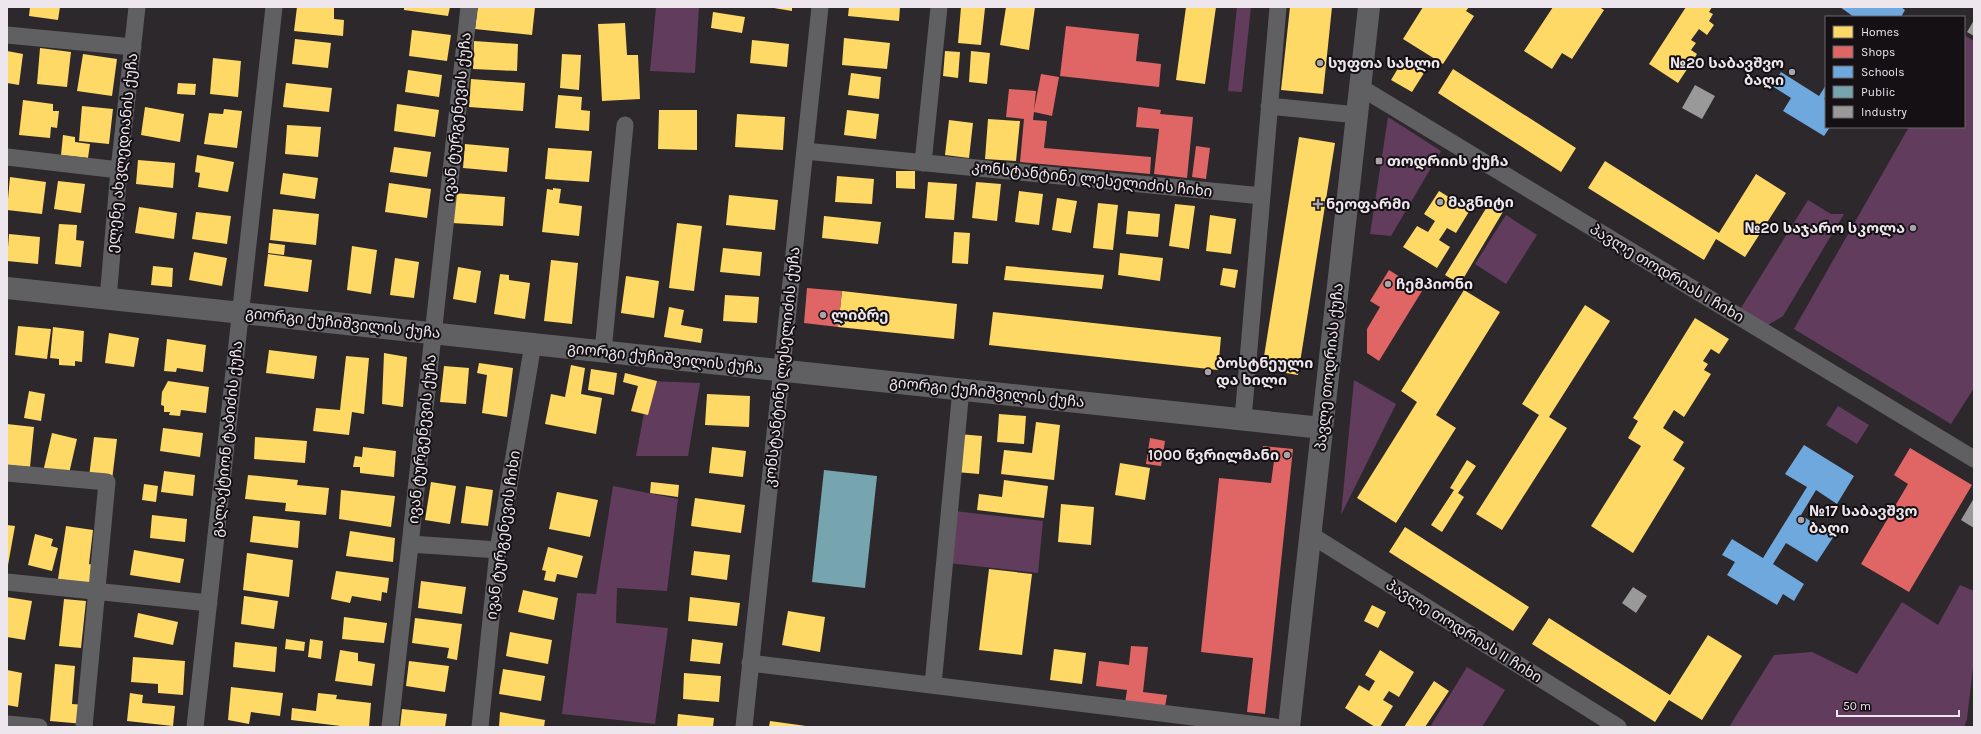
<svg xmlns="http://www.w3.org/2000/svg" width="1981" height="734" viewBox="0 0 1981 734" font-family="Karla,'Noto Sans Georgian',sans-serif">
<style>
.green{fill:#623c5d}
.homes{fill:#ffd966}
.shops{fill:#e06666}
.schools{fill:#6fa8dc}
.public{fill:#76a5af}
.industry{fill:#999}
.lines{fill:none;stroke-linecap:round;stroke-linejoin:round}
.minor{stroke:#606062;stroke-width:17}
.tertiary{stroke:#606062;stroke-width:22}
.poi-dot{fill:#aaa4a9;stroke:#141014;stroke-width:1.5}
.labels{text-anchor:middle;stroke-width:4;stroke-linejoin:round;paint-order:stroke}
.poi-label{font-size:15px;font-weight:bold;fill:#ede6ec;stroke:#141014;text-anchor:start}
.street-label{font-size:15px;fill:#ede6ec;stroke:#141014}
</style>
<rect width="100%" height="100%" fill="#2d282c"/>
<path class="green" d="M656 7H699L695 73 650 71Z
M1237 7H1251L1242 92 1228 91Z
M1964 35 1974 41V388L1951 424 1794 329 1909 127H1964Z
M1388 117 1441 151 1391 236 1370 234Z
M1808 200 1831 214H1844L1783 316 1768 325 1741 308Z
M1506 215 1537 235 1506 284 1475 264Z
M1354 380 1396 404 1341 515Z
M650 381 700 383 688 456H636Z
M1838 406 1869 425 1857 444 1826 425Z
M613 486 678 499 667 591 617 588 616 623 668 628 655 724 562 714 577 593 596 594Z
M954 511 1043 521 1038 573 948 563Z
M1960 585 1974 591V659L1967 719 1964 727H1729L1774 655 1812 652 1857 674 1902 602 1938 625Z
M1467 667 1505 690 1482 727H1430Z"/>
<path class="homes" d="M30 7H60L58 20 29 16Z
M297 7H334V19L344 20 343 36 294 31Z
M404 7H450L448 16 404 10Z
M478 7H535L532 35 475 29Z
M768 7H792V11Z
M849 7H900L899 21 848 16Z
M961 7 985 8 981 45 958 43Z
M1006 7H1035L1029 50 1000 45Z
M1186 7H1216L1205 84 1176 80Z
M1290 7H1332L1323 94 1281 90Z
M1423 7H1469L1466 11 1474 16 1443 64 1403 39Z
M1553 7H1599L1604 10 1572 59 1562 53 1552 69 1524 51Z
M1686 7H1712L1709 12 1713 14 1709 21 1714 25 1707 35 1699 29 1691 40 1696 43 1691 50 1697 54 1678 83 1649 64Z
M713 12 745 17 742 33 711 28Z
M625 23 627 55H638L640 99 602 101 598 24Z
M412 30 451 35 447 61 409 56Z
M844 38 890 43 887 69 842 65Z
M295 39 331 43 328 68 292 64Z
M752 40 789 44 787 67 750 63Z
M474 41 518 44 517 71 473 69Z
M40 48 71 52 67 87 37 84Z
M7 51 23 54 19 85 7 83Z
M945 51 960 52 958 78 943 76Z
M971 51 990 53 987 84 969 82Z
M83 54 117 59 112 96 77 91Z
M562 54 581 55 579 90 560 88Z
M213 58 241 61 238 97 210 94Z
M1403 60 1424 73 1412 92 1391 80Z
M1453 69 1576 148 1561 172 1438 93Z
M408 70 442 75 439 97 405 92Z
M851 73 881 77 879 99 848 95Z
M471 79 525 83 523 111 469 107Z
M178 83 196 84 195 95 177 94Z
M286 83 332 88 329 112 283 107Z
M558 95 582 97 581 110 590 111 589 131 555 128Z
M23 100 53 104V111H59L57 128 51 127 50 138 19 135Z
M397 104 439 110 435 137 394 131Z
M82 106 113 109 109 144 79 141Z
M145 107 184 114 180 142 141 135Z
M224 109 242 111 237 148 204 144 209 113 223 114Z
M659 110H697V150L658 149Z
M847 110 879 114 876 139 844 135Z
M737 114 785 117 783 150 735 147Z
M988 119 1020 121 1016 161 985 159Z
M949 120 973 123 969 158 945 155Z
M287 125 321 127 318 157 285 154Z
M63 135 75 137V142L90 144 88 158 61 155Z
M1299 137 1335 143 1298 375 1262 369Z
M465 144 509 148 507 172 463 168Z
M394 147 431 152 427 177 390 172Z
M548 148 592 151 589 182 545 179Z
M197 155 234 162 228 192 198 187 200 173 195 172Z
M138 160 175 163 173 188 136 184Z
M1605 161 1719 233 1756 174 1786 193 1745 257 1716 239 1704 260 1588 188Z
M896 171H915V189L896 188Z
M283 173 318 178 315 199 280 194Z
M837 176 874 179 872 204 835 202Z
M10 177 46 182 42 214 7 210Z
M58 181 85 184 81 213 54 209Z
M928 182 957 184 954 220 925 218Z
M976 182 1001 184 997 221 972 218Z
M389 183 431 189 427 218 385 212Z
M553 188 561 189 559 203 582 206 579 236 542 232 547 189 553 190Z
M1019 191 1043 194 1039 225 1015 222Z
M1439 191 1470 210 1456 233 1447 228 1439 240 1450 247 1437 268 1403 247 1417 226 1428 232 1435 221 1424 214Z
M454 193 505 197 503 226 452 223Z
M729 195 778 200 775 230 726 225Z
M1057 198 1077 201 1071 233 1052 230Z
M1490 202 1504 210 1460 284 1445 275Z
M1098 203 1118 205 1113 250 1093 248Z
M1175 204 1195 206 1189 249 1169 246Z
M139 207 177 213 174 239 135 233Z
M273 209 319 214 316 245 270 240Z
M1128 211 1160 214 1158 237 1126 234Z
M196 212 231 216 227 244 192 239Z
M1210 215 1236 219 1231 254 1206 251Z
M824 216 881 222 878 244 822 238Z
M677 223 702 226 694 291 669 288Z
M59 224 77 225 76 240 84 241 81 267 55 264Z
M954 232 970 233 968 264 952 263Z
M9 234 40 237 38 264 7 261Z
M269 243 285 245 284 255 268 253Z
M352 246 377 250 371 294 347 290Z
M723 248 762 252 760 276 720 272Z
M194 252 227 258 222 286 189 280Z
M1120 253 1163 258 1160 281 1118 275Z
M268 254 312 260 308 292 264 286Z
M395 258 419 262 414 298 390 295Z
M551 260 578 263 572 324 544 321Z
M153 266 173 268 172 287 151 285Z
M1006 266 1104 275 1102 289 1004 280Z
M458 267 481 271 476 303 453 299Z
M1223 268 1238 270 1235 288 1220 285Z
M500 274 509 275V280L530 283 525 319 494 314Z
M626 276 659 281 654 318 621 313Z
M1464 290 1500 312 1436 415 1456 428 1396 523 1357 498 1417 402 1401 391Z
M842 291 957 304 954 339 838 327Z
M725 295 759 297 757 323 723 321Z
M1585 305 1610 321 1549 417 1567 428 1502 530 1476 514 1539 415 1522 404Z
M669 307 684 310 681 325 703 329 701 343 664 337Z
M993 312 1221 337 1218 370 989 345Z
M1695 318 1729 339 1719 354 1711 349 1703 361 1708 364 1704 370 1711 374 1684 417 1674 410 1663 428 1684 442 1673 460 1685 468 1633 553 1591 526 1641 446 1628 438 1638 421 1633 418Z
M18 326 51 329 47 359 15 355Z
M53 327 84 331 82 362 75 361V366L59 365V359L50 358Z
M109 333 139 338 134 367 105 363Z
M167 339 206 345 203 372 177 368 176 372 164 371Z
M269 350 317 356 314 379 266 373Z
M384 353 407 357 403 407 382 404Z
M346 356 369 358 364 414 352 412 349 435 313 431 316 408 340 410Z
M479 363 513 368 507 417 482 413 487 375 477 373Z
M571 365 585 368 581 394 602 398 596 434 545 424 551 394 565 397Z
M444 366 469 368 466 404 440 402Z
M591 369 617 373 614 395 588 390Z
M625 373 657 381 648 415 631 411 638 386 623 382Z
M168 381 209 387 206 413 181 410 180 416 169 415 170 412H164V406L161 405 162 392Z
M29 391 45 394 41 421 24 418Z
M707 394 750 396 749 427 705 425Z
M999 414 1026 416 1024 444 997 442Z
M1036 422 1060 425 1054 480 1001 474 1004 450 1032 453Z
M7 424 34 427 30 467 7 465Z
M163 428 203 433 200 457 160 451Z
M52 433 77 439 68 478 43 472Z
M959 434 982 436 979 474 956 472Z
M94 437 117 439 112 480 89 477Z
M255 437 307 441 305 463 254 459Z
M363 447 396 451 394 477 360 473V467H353L355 456 362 457Z
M712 447 746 451 743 477 709 473Z
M1467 460 1476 466 1458 493 1464 497 1442 532 1431 525 1454 490 1450 488Z
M1120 463 1150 468 1145 500 1115 495Z
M164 471 195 475 193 496 161 492Z
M248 475 298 480 297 485 329 488 326 515 285 511 286 503 245 499Z
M1004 480 1048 486 1044 518 977 510 979 494 1002 497Z
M431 482 456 486 450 524 425 520Z
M651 482 679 485 678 497 650 493Z
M144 484 158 486 156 502 142 500Z
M466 486 493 490 488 526 461 523Z
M341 490 395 496 391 527 339 519Z
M557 492 598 500 590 537 549 529Z
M695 498 745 505 741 533 691 526Z
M1061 504 1094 507 1091 545 1058 542Z
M152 515 187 519 185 542 150 538Z
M253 516 300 521 298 548 250 542Z
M7 525 15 526 8 565H7Z
M66 526 93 530 89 564 97 566 95 584 58 579Z
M1405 527 1529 607 1513 631 1389 552Z
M350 531 395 538 393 562 346 556Z
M35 534 53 539 51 546 58 548 52 571 28 565Z
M548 547 583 556 577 578 557 574 555 582 544 580 546 571 542 570Z
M134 550 184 559 180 583 130 575Z
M694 551 730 555 727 580 691 575Z
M247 553 293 560 289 597 243 590Z
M989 569 1032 574 1022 655 979 650Z
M336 571 389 578 387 593 382 592 381 601 352 596 350 603 331 599Z
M421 581 466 587 462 614 418 608Z
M523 590 558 598 554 620 518 612Z
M244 596 278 601 274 629 241 624Z
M7 597 32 601 25 640 7 637Z
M690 597 740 603 737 626 688 621Z
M64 599 86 601 81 648 59 646Z
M1372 605 1386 612 1378 628 1364 621Z
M788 611 825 617 820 652 782 645Z
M138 613 178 622 173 645 134 637Z
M344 617 387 623 384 643 342 639Z
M415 618 462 624 457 660 447 658 449 648 412 643Z
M1549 618 1670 695 1708 635 1742 656 1702 720 1669 700 1655 722 1532 644Z
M510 632 552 640 548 664 506 656Z
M286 639 305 642 304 651 285 649Z
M310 639 323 641 321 659 308 657Z
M692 639 723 643 720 664 690 661Z
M235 642 277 647 275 672 233 667Z
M1054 649 1086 653 1082 684 1050 680Z
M340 650 358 653V661L375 664 372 686 335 681Z
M1380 650 1414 672 1399 697 1389 691 1383 700 1393 706 1380 727H1375L1345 708 1359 685 1369 691 1375 681 1365 675Z
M133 657 185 661 183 695 158 693V684L131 682Z
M409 661 449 666 445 692 406 686Z
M55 664 75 666 72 704 86 705 84 724 50 721Z
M503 669 545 676 541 701 499 694Z
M7 670 22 673 18 707 7 705Z
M684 673 721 676 719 702 683 699Z
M1434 681 1449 691 1425 727H1404Z
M231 687 283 693 280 716 251 712 249 724 228 720Z
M130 693 143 695 142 703 175 706 173 726 127 721Z
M318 693 337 695 336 699 371 703 369 727H349L291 720 292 708 316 711Z
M402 709 447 714 445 727H400Z
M500 712 545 720 544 727H499Z
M678 714 714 718 713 727H677Z
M770 721 806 726V727H769Z"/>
<path class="shops" d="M1066 26 1139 34 1136 61 1161 64 1159 87 1060 76Z
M1041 74 1059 77 1052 116 1034 112 1033 120 1047 121 1044 148 1151 157 1150 174 1020 162 1024 119 1006 117 1009 89 1036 91 1034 110Z
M1138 107 1161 110 1160 114 1193 117 1187 178 1154 174 1159 129 1136 127Z
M1196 146 1210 148 1206 179 1192 177Z
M1389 270 1422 291 1379 361 1367 353V329L1380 307 1370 301Z
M807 288 842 291 838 327 804 323Z
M1150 438 1165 441 1161 466 1146 464Z
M1263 446 1293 449 1265 714 1247 712 1253 658 1201 652 1219 478 1271 483 1274 461 1262 459Z
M1910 448 1972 485 1909 592 1861 564 1908 484 1894 475Z
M1131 646 1148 647 1143 692 1167 695 1165 707 1125 703 1127 690 1096 686 1099 661 1129 665Z"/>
<path class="schools" d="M1840 7H1901L1905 10 1901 17H1854Z
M1781 72 1819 96 1826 85V96L1824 99 1826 100V127H1830L1824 136 1783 111 1791 98 1772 86Z
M1804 445 1854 476 1837 504 1816 490 1801 515 1834 536 1817 562 1786 543 1773 564 1804 584 1794 601 1783 594 1777 605 1727 575 1735 562 1722 555 1732 539 1763 558 1807 487 1785 474Z"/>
<path class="public" d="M824 470 877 476 865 588 812 582Z"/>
<path class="industry" d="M1974 20V36L1967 32Z
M1695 85 1715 96 1702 119 1682 108Z
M1974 498V528L1961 520Z
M1633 587 1647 596 1636 613 1622 603Z"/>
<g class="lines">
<path class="minor" d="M7 35 133 47
M1360 87 1974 459
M1269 106 1357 115
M805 151 1262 196
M7 157 119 170
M923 163 939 7
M108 299 119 170 137 7
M603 351 625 125
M1243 419 1278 7
M7 473 107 482 84 727
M1311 535 1618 727
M410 544 498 550
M7 582 209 603
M750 663 1275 727
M933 685 961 389
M7 724 39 727
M195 727 274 7
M390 727 469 7
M480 727 498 550 533 344
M744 727 820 7"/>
<path class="tertiary" d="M7 288 1322 428
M1289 727 1369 7"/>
</g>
<g class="poi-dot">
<circle cx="1320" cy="63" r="4"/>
<circle cx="1792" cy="72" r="4"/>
<rect x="1375" y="157" width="8" height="8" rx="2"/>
<circle cx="1440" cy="202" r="4"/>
<path d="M1316 198h4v4h4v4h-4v4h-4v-4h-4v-4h4z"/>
<circle cx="1913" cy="228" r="4"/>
<circle cx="1388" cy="284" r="4"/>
<circle cx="823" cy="315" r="4"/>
<circle cx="1208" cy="372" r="4"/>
<circle cx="1287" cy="455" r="4"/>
<circle cx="1801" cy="520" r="4"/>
</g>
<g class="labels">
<g class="poi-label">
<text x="1328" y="68">სუფთა სახლი</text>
<text x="1784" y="68" text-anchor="end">№20 საბავშვო<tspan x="1784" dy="17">ბაღი</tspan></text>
<text x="1387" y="166">თოდრიის ქუჩა</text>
<text x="1448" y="207">მაგნიტი</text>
<text x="1326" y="209">ნეოფარმი</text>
<text x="1905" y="233" text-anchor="end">№20 საჯარო სკოლა</text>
<text x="1396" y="289">ჩემპიონი</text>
<text x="831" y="320">ლიბრე</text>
<text x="1216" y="368">ბოსტნეული<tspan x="1216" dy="17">და ხილი</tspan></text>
<text x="1279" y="460" text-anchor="end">1000 წვრილმანი</text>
<text x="1809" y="516">№17 საბავშვო<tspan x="1809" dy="17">ბაღი</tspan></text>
</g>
<g class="street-label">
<text transform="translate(457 117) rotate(-84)" y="5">ივან ტურგენევის ქუჩა</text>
<text transform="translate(122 153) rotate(-84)" y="5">ელენე ახვლედიანის ქუჩა</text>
<text transform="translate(1092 179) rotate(6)" y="5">კონსტანტინე ლესელიძის ჩიხი</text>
<text transform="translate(1667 273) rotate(31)" y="5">პავლე თოდრიას I ჩიხი</text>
<text transform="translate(343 323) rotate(6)" y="5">გიორგი ქუჩიშვილის ქუჩა</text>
<text transform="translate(665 358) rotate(6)" y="5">გიორგი ქუჩიშვილის ქუჩა</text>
<text transform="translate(782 367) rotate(-84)" y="5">კონსტანტინე ლესელიძის ქუჩა</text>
<text transform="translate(1329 367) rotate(-84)" y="5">პავლე თოდრიას ქუჩა</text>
<text transform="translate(987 392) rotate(6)" y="5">გიორგი ქუჩიშვილის ქუჩა</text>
<text transform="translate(227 439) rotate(-84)" y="5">გალაქტიონ ტაბიძის ქუჩა</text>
<text transform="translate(422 439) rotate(-84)" y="5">ივან ტურგენევის ქუჩა</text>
<text transform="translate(503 535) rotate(-82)" y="5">ივან ტურგენევის ჩიხი</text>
<text transform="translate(1464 631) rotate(32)" y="5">პავლე თოდრიას II ჩიხი</text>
</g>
</g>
<rect width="1981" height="734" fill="none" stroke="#ede6ec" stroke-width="16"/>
<rect x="1825" y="16" width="140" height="112" fill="#141014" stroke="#6b666a"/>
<rect x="1833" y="26" width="20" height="12" fill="#ffd966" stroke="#6b666a"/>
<text x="1861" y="36" font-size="12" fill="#ede6ec">Homes</text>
<rect x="1833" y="46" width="20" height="12" fill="#e06666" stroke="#6b666a"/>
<text x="1861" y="56" font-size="12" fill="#ede6ec">Shops</text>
<rect x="1833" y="66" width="20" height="12" fill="#6fa8dc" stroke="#6b666a"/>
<text x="1861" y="76" font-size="12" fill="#ede6ec">Schools</text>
<rect x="1833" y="86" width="20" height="12" fill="#76a5af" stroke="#6b666a"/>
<text x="1861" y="96" font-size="12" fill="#ede6ec">Public</text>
<rect x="1833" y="106" width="20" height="12" fill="#999999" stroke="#6b666a"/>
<text x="1861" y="116" font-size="12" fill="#ede6ec">Industry</text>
<path d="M1837 710v6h122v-6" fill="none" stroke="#ede6ec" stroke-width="2"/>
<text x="1843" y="710" font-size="12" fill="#ede6ec" stroke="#141014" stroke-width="3" paint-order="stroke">50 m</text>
</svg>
